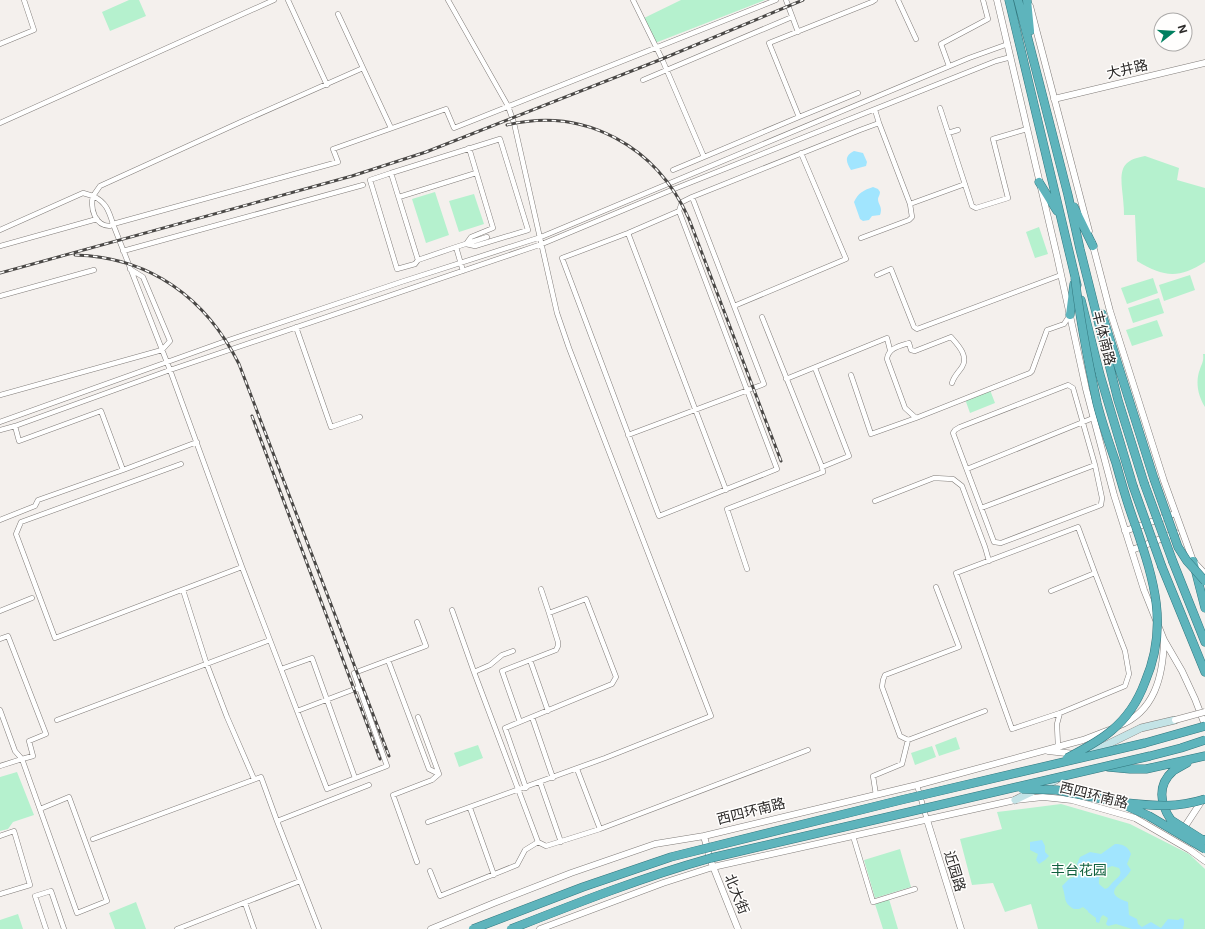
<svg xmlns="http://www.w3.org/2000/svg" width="1205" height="929" viewBox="0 0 1205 929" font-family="Inter,'Noto Sans SC',sans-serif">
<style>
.green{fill:#b5f1ce}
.water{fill:#a1e5fe;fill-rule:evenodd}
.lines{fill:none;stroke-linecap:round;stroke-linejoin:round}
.minor-casing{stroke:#807c79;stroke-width:5.5}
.tertiary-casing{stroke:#807c79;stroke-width:7}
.secondary-casing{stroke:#807c79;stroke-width:8}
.trunk-casing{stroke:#32777e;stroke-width:9}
.minor{stroke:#fff;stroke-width:4.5}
.tertiary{stroke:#fff;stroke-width:6}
.secondary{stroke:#c3e3e6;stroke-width:7}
.trunk{stroke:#5eb4bc;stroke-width:8}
.rail-casing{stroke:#4a4846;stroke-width:3}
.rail{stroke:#fffefd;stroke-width:1.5;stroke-dasharray:4.5;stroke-linecap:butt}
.tertiary-bridge-casing{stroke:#807c79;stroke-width:7;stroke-linecap:butt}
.trunk-bridge-casing{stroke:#32777e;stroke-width:9;stroke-linecap:butt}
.tertiary-bridge{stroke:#fff;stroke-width:6}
.trunk-bridge{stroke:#5eb4bc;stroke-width:8}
.labels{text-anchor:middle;stroke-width:3;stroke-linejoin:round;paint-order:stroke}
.street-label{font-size:14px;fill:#2c2a29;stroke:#fffefd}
.park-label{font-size:14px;fill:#10613e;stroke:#fffefd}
</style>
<rect width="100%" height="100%" fill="#f4f0ed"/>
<path class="green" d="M129 0H139L146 16 110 31 102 12Z
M681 0H765L655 43 642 19Z
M1145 156 1179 168 1177 180 1205 188V262C1179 279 1163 277 1137 261L1135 215H1124C1124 207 1123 198 1122 189 1120 168 1123 160 1145 156Z
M435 192 449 235 426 243 412 199Z
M474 194 484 224 459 232 449 201Z
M1039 227 1048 254 1035 258 1026 232Z
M1190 275 1195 290 1164 301 1159 285Z
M1153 278 1158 293 1127 304 1121 288Z
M1159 298 1164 313 1133 323 1128 308Z
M1157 320 1163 336 1132 346 1126 330Z
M1203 354H1205V407C1198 396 1195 382 1200 369 1202 363 1204 361 1203 354Z
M990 390 995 403 970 413 965 399Z
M956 737 960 749 939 756 935 745Z
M478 745 483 758 459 767 454 753Z
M932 746 936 757 915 765 911 753Z
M17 772 34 815 13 822 8 829 0 831V777Z
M1061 804 1130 824 1189 854 1205 869V929H1038L1031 904 1005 912 993 883 972 885 960 839 1002 829 997 812Z
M900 849 911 887 875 898 864 860Z
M889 899 898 929H883L875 904Z
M136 902 146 929H115L109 913Z
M18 914 23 929H0V920Z"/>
<path class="water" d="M854 151 863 153 867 162 866 166 851 170C846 162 844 156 854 151Z
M873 187 878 189 880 192C880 195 878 197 878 199 878 205 883 206 880 215L872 216 869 220 863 221 860 219 854 202C858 193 864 190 873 187Z
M1042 840 1045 846V852L1049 856 1045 860 1039 864 1036 860 1038 854 1030 850V842Z
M1115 844C1122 844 1128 846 1131 854L1127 864 1131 870C1123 885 1099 892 1128 902L1129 915 1137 919 1138 924 1142 927 1151 922 1161 928 1168 919 1178 920 1181 918 1184 920V924L1183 929H1132L1116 924 1108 926 1106 924 1108 918 1103 915 1101 917 1099 923 1096 922V918L1088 912V911L1083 907 1079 909H1074C1062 902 1067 898 1062 886L1069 879 1079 875 1080 871 1077 864 1080 857 1090 852 1101 854ZM1112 866 1119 868C1123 875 1118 877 1113 882 1110 885 1109 888 1105 889L1099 884C1098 875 1103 869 1112 866Z"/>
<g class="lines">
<defs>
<path id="minor" d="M288 0 327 85
M633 0 662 59 704 157 799 117
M786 0 798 32
M898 0 916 39
M338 14 363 68
M0 44 34 30 24 0
M949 66 941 44 988 19 983 0
M643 80 792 17
M858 93 799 117 769 43 872 2 875 0
M940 108 972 206 976 208 1008 198 993 139 1027 129
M0 123 274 0
M879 123 910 204 965 184
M948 133 958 130
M673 170 704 157
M391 173 370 180 397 269 415 264 418 260
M399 197 476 173
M679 211 777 469 659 516 562 258 628 233 679 211 682 202 692 197 860 130 879 123 875 110
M0 230 83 193 93 196 100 186 243 121 363 68 391 128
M628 233 726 490
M861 238 909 220 912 217 910 204
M0 246 97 219
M456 247 418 260 391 173 500 139 528 230 475 246 466 244 471 237 493 228 469 148
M123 251 363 185
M463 271 456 247 487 237
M877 275 891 269 914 327 917 329 1061 275
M0 296 94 270
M734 306 846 259 801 153
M762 317 822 467 849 456 815 368
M296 327 331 427 360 417
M851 375 871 434 916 418
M786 379 887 338 890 350
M952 383C954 376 958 373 962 367 969 356 958 345 951 337L915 351 911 350 909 343C900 346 888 348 887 359L905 408 916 418 1030 373 1032 371 1047 330 1064 324 1070 315
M1068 385 1073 388 1095 465 1102 498 1101 505 1001 543 994 542 953 433 955 430 960 427Z
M0 395 162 350 170 341 143 277 130 269
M0 422 223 342 401 282 541 237 969 58 1008 44
M15 426 19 441 101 411 123 470 197 442
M0 430 15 426 170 370 542 244 674 189 996 61 1011 57
M628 435 764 384 692 197
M181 464 21 522 16 534 55 638 242 567
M967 469 1093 418
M875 501 934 478 953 479 962 486 985 547 989 561
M981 508 1095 465
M0 520 35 506 38 500 123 470
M747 569 727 509 823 472 822 467
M183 590 206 662 227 717 254 779
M1051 591 1095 573 1125 651 1129 674 1125 686 1060 713 1057 724 1058 747
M452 610 474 672 538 842 546 846 600 829 808 750
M0 611 32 598
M417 622 426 646 354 673 387 766 327 789 242 567 170 370 113 224C109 211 106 202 93 196 90 209 95 226 110 226L113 224 338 162 333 149 446 109 454 128 776 0
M0 639 8 636 46 734 29 741 33 756 22 759 77 913 107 901 69 797 40 809
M388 660 429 769 439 774 432 780 393 795 417 862
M530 660 548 711
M281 669 312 658 355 778
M474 672 490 665 502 655 513 651
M0 710 15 751 22 759 0 766
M297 711 360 687
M1060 713 1012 729 956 573 1078 527 1095 573
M418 717 439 774
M532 717 553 778
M57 720 270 640
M520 722 502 671 556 650 558 646V642L549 613
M908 740 900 736 882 687 883 680 885 675 959 647 936 587
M577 769 600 829
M540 782 561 842
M917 785 927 820
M526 788 505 728 612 684 616 677 586 599 549 613 541 589
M876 795 873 776 902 764 908 740 985 711
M470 808 494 875
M277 821 319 929
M428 822 605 758 711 716 569 348 557 313 514 123 508 106 448 0
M0 836 14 831 30 885 0 894
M853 836 873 902 915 889
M93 839 261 777 277 821 369 785
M430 871 440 896 517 865 525 850 538 842
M245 903 254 929
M46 929 35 896 51 891 64 929
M177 929 300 881"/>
<path id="tertiary" d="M997 0 1057 256 1086 389 1114 495 1144 590 1164 640 1182 671 1195 699 1205 725
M1030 6 1089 231
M1054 99 1205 63
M1092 242 1110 311 1164 481 1193 561 1205 574
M1125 531 1171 515
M1132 550 1176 533
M1118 726C1155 712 1163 676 1164 640
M1048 751 1075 754
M927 820 961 929
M1182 831 1203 799
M704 836 710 859 738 929
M431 929 494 903 571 873 655 844 704 836 917 785 1083 740 1109 730
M540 929 663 883 713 867 1015 800 1043 797 1072 800 1135 818 1190 850 1205 861"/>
<path id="secondary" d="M1086 755 1141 728 1175 720
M1015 800 1056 780"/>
<path id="trunk" d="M1009 0 1077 285
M1018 0 1068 195 1080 249 1118 400 1144 483
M1027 0 1030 31
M1039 182 1057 211
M1074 207 1093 246
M1081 300 1100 375 1133 486
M1102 314 1154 479
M1070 315 1074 284
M1193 561 1205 608
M1173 562 1205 642
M1162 567 1205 672
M1108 767 1130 769H1146L1205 756
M1171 820C1160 804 1157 785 1173 771 1178 768 1183 765 1187 763"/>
</defs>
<use href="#minor" class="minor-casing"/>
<use href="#tertiary" class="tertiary-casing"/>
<use href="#secondary" class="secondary-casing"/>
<use href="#trunk" class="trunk-casing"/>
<use href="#minor" class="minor"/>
<use href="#tertiary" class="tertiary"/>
<use href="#secondary" class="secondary"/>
<use href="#trunk" class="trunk"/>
<defs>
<path id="rail" d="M507 125C585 106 657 147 689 219L781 461
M75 255C150 257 206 298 239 364L389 756
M0 273 352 176 426 152 662 59 803 0
M252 416 380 759"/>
</defs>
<use href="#rail" class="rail-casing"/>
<use href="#rail" class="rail"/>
<defs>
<path id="tertiary-bridge" d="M1175 720 1205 712"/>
<path id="trunk-bridge" d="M1154 479 1178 547 1187 561 1205 581
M1144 483 1173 562
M1133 486 1162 567
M1067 758C1082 750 1098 742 1111 731 1127 718 1138 701 1145 682 1169 626 1154 581 1136 527 1128 506 1122 485 1116 463 1109 443 1102 423 1097 403 1088 361 1080 320 1075 278
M1022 789 1057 790 1118 802 1149 816 1205 849
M1127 803C1156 806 1176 808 1205 799
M1171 820 1201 839 1205 840
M473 929 583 887 671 857 901 800 1145 743 1205 726
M511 929C577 903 643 877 711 858L1150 756 1181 748 1205 740"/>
</defs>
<use href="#tertiary-bridge" class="tertiary-bridge-casing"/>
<use href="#trunk-bridge" class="trunk-bridge-casing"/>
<use href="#tertiary-bridge" class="tertiary-bridge"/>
<use href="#trunk-bridge" class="trunk-bridge"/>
</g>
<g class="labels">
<g class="street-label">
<text transform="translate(1127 69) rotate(-13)" y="5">大井路</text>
<text transform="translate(1104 338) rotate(76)" y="5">丰体南路</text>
<text transform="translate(1094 795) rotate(14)" y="5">西四环南路</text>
<text transform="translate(751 811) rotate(-14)" y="5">西四环南路</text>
<text transform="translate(955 871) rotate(73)" y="5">近园路</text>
<text transform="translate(737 894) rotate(68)" y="5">北大街</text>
</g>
<g class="park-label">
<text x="1079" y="875">丰台花园</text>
</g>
</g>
<g transform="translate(1173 32) rotate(73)"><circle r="19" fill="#fffefd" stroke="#aba9a8"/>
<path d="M0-3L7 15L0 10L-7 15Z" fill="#008060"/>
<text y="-6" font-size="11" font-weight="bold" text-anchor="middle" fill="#2c2a29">N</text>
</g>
</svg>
